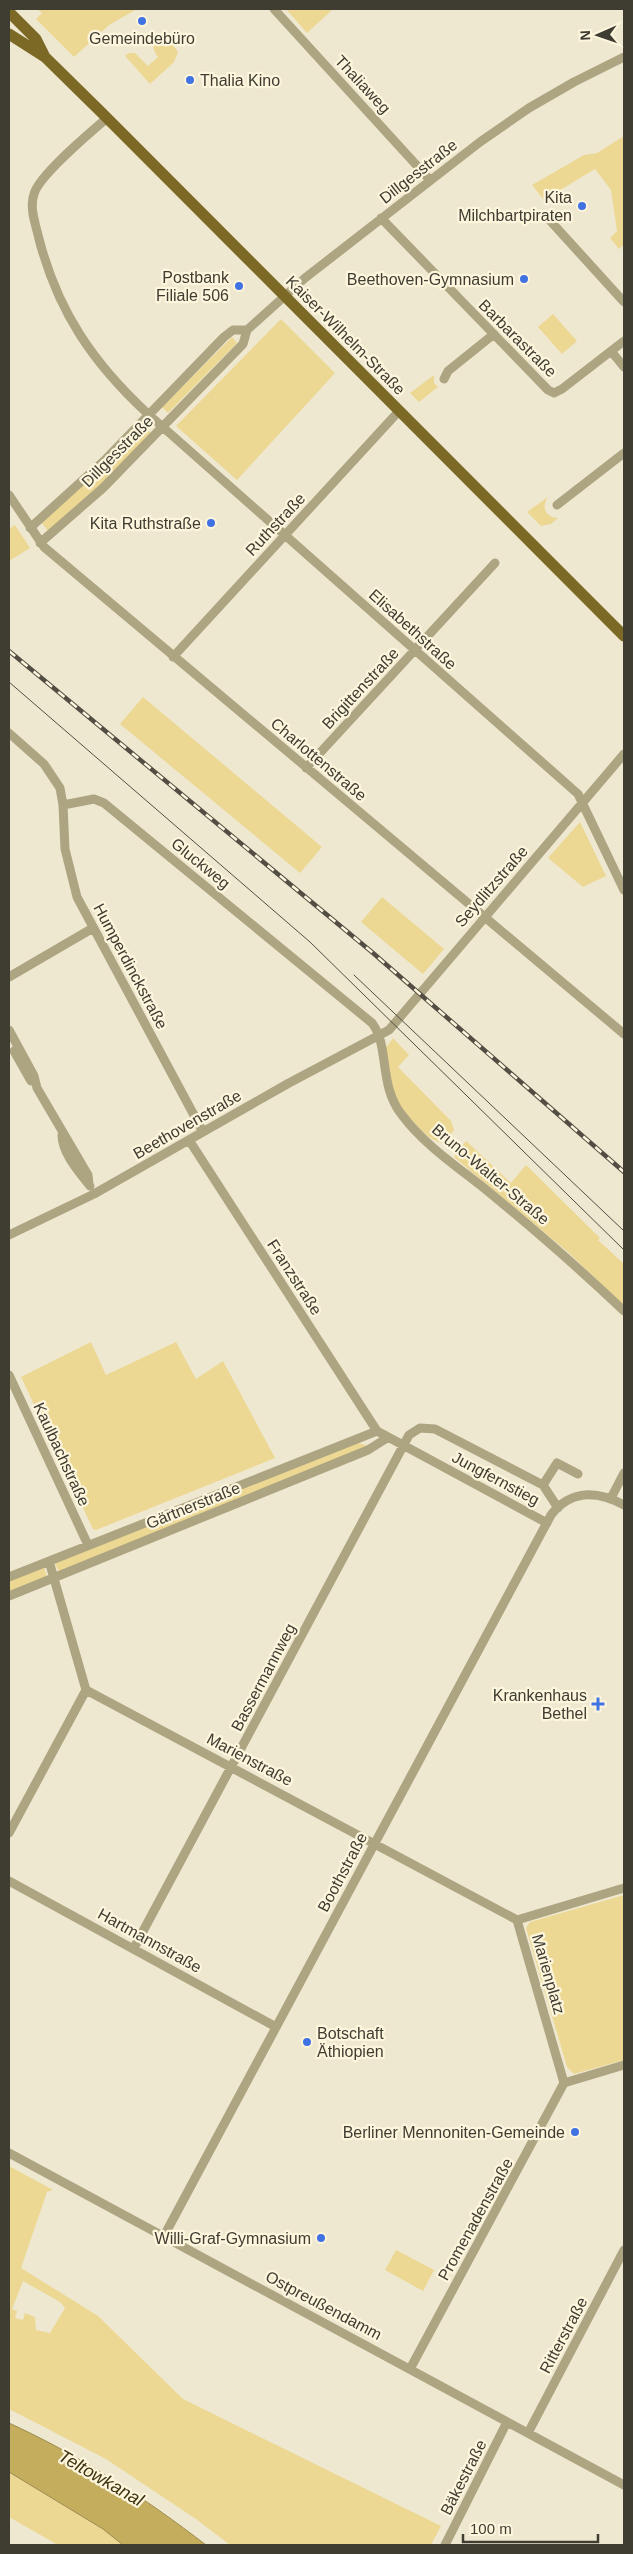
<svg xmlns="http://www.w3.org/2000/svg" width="633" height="2554" viewBox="0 0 633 2554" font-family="Helvetica,sans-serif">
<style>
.green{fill:#ecd893;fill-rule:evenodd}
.water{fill:#c4ad5c;stroke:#9c8b4f}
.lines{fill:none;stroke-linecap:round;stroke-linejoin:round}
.minor{stroke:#ada482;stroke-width:9}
.major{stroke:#7c6926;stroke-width:11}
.tram{stroke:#524e43;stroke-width:1}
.rail-casing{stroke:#524e43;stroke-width:4.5}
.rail{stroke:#fdf6dd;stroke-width:2.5;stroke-dasharray:8;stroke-linecap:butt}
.poi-dot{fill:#4172e3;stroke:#fdf6dd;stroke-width:2}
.labels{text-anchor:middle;stroke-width:4.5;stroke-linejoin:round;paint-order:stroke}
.poi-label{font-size:16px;fill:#3f3c32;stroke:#fdf6dd;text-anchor:end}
.street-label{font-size:16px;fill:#3f3c32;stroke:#fdf6dd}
.water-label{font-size:18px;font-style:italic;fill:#3e3410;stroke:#fdf6dd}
</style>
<rect width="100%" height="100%" fill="#efe8d0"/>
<path class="green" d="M37 9H134L135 10 109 25 74 57 36 19 42 13Z
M286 9H333L307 33Z
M161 38 169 40 178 52 174 62 150 84 125 56 129 53H135L148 66 158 57C154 51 151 46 155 39Z
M624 136V245L619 249 610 238 617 231 611 190 595 169 544 200 532 185 584 155 597 153Z
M553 314 577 341 562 354 538 327Z
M281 319 335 373 237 480 176 426Z
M232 337 237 343 168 413 162 407Z
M434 375V383L438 387 419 402 410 393Z
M143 425 151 433 97 488 48 531 41 522 103 468Z
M548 497C541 507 545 517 558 518L551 524 541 526 527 512Z
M15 525 30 548 9 561V529Z
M143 697 322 847 300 873 120 724Z
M580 822 606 876 583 887 548 858Z
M382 897 444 949 423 974 361 922Z
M393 1038 409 1055 398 1067 451 1121 454 1130 444 1143C428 1144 395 1104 391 1088 388 1076 387 1062 385 1049Z
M466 1141 511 1183 526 1165 600 1238 598 1240 624 1264V1306L569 1253 454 1157Z
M91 1342 106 1375 176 1342 196 1379 223 1361 275 1458 96 1530 93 1529 21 1377Z
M355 1442 369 1446 59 1572 55 1563Z
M44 1567 47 1577 9 1592V1581Z
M624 1895V2060L574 2074 567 2067 526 1928 530 1922Z
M9 2166 53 2190 47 2192 21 2268 98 2316 183 2399 441 2526 431 2545H230L196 2519 106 2459 9 2409ZM23 2281 60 2302 65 2308 50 2333 36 2330 35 2317 25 2313 23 2320 15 2318 17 2311 12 2309Z
M396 2250 434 2270 423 2291 385 2270Z
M9 2472 103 2529 123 2545H58L9 2517Z"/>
<path class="water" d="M9 2423C79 2455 145 2498 206 2545H123L103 2529 9 2472Z"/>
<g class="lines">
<path class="minor" d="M274 9 430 180
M107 118C91 132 39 175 34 194 29 208 36 225 39 239 58 312 93 363 148 414L578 794 624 890
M545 215 624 302
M381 218 548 390 554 393 562 389 624 341
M611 351 624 367
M444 379 448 371 494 334
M9 495 44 547 624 1034
M557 505 624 453
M30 528 106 459 224 337 233 330H247
M40 543 103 488 243 344 247 330 305 278 480 142 529 108 574 82 624 57
M173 657 399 411
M9 733 44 764 60 788 63 805 65 849 77 897 203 1132
M306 768 495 563
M63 805 94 799 104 803 372 1023C390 1046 378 1085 402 1115 425 1146 461 1169 490 1193 536 1231 581 1270 624 1311
M9 977 93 928
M9 1030 34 1076 37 1088 88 1175 89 1184
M14 1051 31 1081
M62 1135C62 1153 79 1172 90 1186
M189 1140 377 1431 547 1523
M9 1235 94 1194 289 1083 389 1030 624 754
M9 1375 88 1545
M543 1485 558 1508
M611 1498 624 1473
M49 1561 86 1690
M9 1577 377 1431
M9 1596 368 1450 387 1438
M86 1690 517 1920
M9 1833 86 1690
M9 1881 276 2027
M517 1920 564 2083
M517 1920 624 1888
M134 1948 409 1435 420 1428 435 1429 543 1485 557 1463 578 1474
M564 2083 624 2065
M9 2153 624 2485
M164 2236 551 1515C571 1489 598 1491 624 1505
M410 2369 564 2083
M528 2433 624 2250
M445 2545 507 2422"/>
<path class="major" d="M9 12 36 39 45 57
M9 34 45 57 101 112 624 636"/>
<path class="tram" d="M9 682 310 942 624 1250
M354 975 624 1231"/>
<defs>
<path id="rail" d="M9 651 373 953 624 1172"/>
</defs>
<use href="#rail" class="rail-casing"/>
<use href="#rail" class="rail"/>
</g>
<g class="poi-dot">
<circle cx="142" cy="21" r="5"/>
<circle cx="190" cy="80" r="5"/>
<circle cx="582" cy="206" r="5"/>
<circle cx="524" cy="279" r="5"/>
<circle cx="239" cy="286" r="5"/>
<circle cx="211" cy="523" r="5"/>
<path d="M595.5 1696.5h5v5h5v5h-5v5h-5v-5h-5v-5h5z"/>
<circle cx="307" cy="2042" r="5"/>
<circle cx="575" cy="2132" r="5"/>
<circle cx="321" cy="2238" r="5"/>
</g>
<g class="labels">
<g class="poi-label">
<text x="142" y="44" text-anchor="middle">Gemeindebüro</text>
<text x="200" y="86" text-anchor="start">Thalia Kino</text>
<text x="572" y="203">Kita<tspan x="572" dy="18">Milchbartpiraten</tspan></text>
<text x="229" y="283">Postbank<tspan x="229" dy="18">Filiale 506</tspan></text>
<text x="514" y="285">Beethoven-Gymnasium</text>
<text x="201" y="529">Kita Ruthstraße</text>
<text x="587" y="1701">Krankenhaus<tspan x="587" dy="18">Bethel</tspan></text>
<text x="317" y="2039" text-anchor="start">Botschaft<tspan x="317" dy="18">Äthiopien</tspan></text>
<text x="565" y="2138">Berliner Mennoniten-Gemeinde</text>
<text x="311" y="2244">Willi-Graf-Gymnasium</text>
</g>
<g class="street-label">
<text transform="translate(363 84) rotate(47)" y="6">Thaliaweg</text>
<text transform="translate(418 171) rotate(-38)" y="6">Dillgesstraße</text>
<text transform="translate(346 335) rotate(45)" y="6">Kaiser-Wilhelm-Straße</text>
<text transform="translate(518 338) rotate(45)" y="6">Barbarastraße</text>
<text transform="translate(117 451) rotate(-45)" y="6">Dillgesstraße</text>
<text transform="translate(275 524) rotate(-47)" y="6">Ruthstraße</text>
<text transform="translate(413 629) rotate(42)" y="6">Elisabethstraße</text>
<text transform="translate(360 688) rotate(-47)" y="6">Brigittenstraße</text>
<text transform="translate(319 759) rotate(40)" y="6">Charlottenstraße</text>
<text transform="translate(201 863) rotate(39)" y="6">Gluckweg</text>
<text transform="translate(491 886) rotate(-49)" y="6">Seydlitzstraße</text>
<text transform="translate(131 966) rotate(62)" y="6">Humperdinckstraße</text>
<text transform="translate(187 1124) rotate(-30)" y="6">Beethovenstraße</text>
<text transform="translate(491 1174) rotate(40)" y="6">Bruno-Walter-Straße</text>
<text transform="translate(295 1277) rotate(57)" y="6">Franzstraße</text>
<text transform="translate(62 1454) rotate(65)" y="6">Kaulbachstraße</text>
<text transform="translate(496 1478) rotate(28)" y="6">Jungfernstieg</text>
<text transform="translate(193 1505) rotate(-22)" y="6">Gärtnerstraße</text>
<text transform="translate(263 1677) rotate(-62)" y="6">Bassermannweg</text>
<text transform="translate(250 1759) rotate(28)" y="6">Marienstraße</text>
<text transform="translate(342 1872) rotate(-62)" y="6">Boothstraße</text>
<text transform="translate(150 1940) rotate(29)" y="6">Hartmannstraße</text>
<text transform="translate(549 1974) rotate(74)" y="6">Marienplatz</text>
<text transform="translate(475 2219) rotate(-61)" y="6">Promenadenstraße</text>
<text transform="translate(324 2305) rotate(28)" y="6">Ostpreußendamm</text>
<text transform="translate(563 2335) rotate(-62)" y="6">Ritterstraße</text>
<text transform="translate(463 2477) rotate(-63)" y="6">Bäkestraße</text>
</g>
<g class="water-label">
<text transform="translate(101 2478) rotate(30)" y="6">Teltowkanal</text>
</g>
</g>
<rect width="633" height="2554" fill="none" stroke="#3f3c32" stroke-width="20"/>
<g transform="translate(598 35) rotate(268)" stroke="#fdf6dd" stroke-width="4" paint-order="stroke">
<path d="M0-4L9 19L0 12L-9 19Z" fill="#3f3c32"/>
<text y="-8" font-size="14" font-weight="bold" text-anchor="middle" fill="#3f3c32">N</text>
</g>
<path d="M463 2534v8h135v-8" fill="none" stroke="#3f3c32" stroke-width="2.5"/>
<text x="470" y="2534" font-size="15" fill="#3f3c32" stroke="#fdf6dd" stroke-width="4" paint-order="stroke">100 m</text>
</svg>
